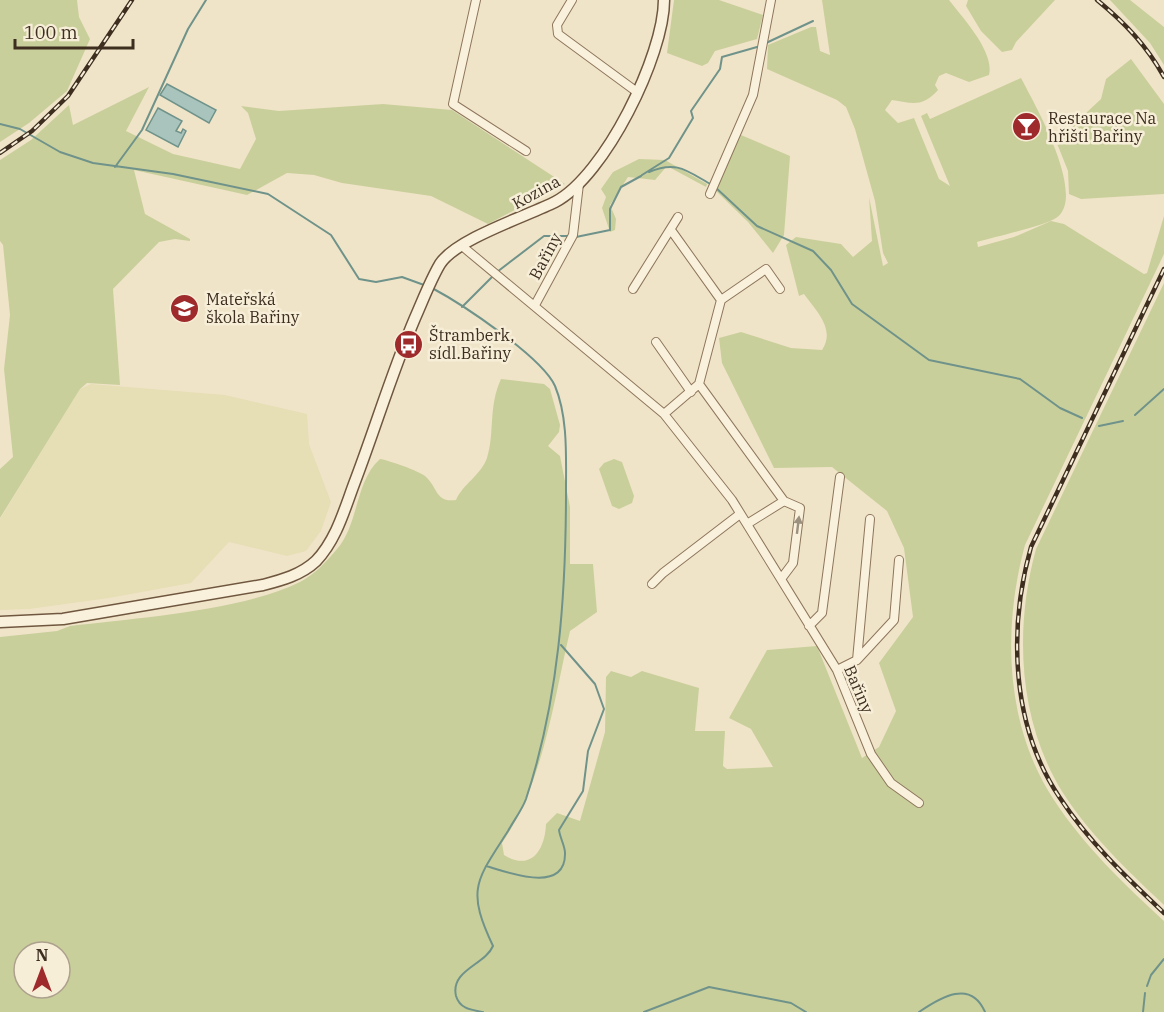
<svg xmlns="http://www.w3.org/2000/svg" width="1164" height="1012" viewBox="0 0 1164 1012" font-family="'IBM Plex Serif',serif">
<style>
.farmland{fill:#e6deb5}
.green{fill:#c9cf9b;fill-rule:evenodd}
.water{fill:#a9c4bc;stroke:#6f938a;stroke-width:1.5}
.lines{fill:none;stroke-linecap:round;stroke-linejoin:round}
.stream{stroke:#6f938a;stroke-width:2}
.street-casing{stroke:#8d765c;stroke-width:10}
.secondary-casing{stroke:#6f573f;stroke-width:13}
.street{stroke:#faf1dc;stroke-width:8}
.secondary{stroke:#faf1dc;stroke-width:10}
.rail-casing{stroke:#3d2e20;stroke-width:4.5}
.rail{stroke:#f7eed8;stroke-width:2;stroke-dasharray:7;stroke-linecap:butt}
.oneway{fill:#9c907e}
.labels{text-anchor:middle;stroke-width:5;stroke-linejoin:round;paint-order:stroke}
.poi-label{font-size:16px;fill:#3d2e20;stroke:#f7eed8;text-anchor:start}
.street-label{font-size:16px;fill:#3d2e20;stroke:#f7eed8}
</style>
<rect width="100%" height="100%" fill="#f0e4c8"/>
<path class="farmland" d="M91 384 225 395 307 414 309 444 331 502 321 531 306 551 287 556 229 542 191 583 109 598 29 609 0 610V519L80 389Z"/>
<path class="green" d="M0 0H77L79 17 90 39 67 91 29 123 0 142Z
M674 0H719L763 15 757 39 715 51 708 63 702 66 667 53Z
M822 0H949C962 17 995 52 989 75L969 82 946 73 939 76 935 85 938 90C922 108 912 103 892 100L885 110 898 123 914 118 939 179 950 186 921 116 927 113 930 119 1021 78C1034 103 1088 197 1056 218 1045 226 993 237 977 242L978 247 1014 237 1051 221 1064 224 1144 274 1147 273 1164 216V254L1025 545C1002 629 1005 726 1054 800 1084 846 1124 884 1164 921V1012H0V637L57 631 70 626C137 618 241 611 300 582 314 575 327 561 337 549 359 524 355 481 380 459 388 460 419 471 425 476 438 487 435 503 456 500 463 484 481 475 487 458 495 433 488 407 501 379L544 384 550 389 560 425 559 432 548 446 560 456 570 507V564H593L597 612 570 631C553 703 544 781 502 843L504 855C532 872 545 849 546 824L557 813 580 821 605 732 606 677 611 671 631 677 642 671 699 688 695 731H725L723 766 727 769 773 767 751 729 729 718 767 650 817 646 862 758 879 747 896 711 879 663 913 617 904 548 887 511 832 467 774 468 722 363 719 338 741 332 791 348 822 350C836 329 816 311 804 294L799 296 786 245 796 237 841 244 853 257 872 241 869 197 883 266 888 263 883 253 875 201 855 129 846 107 837 100 767 69 768 45 811 27H816L820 51 830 55ZM24 952H60V988H24Z
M968 0H1055L1016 42 1012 50 1002 52 981 31 966 6Z
M1110 0H1130L1164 27V65L1150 43Z
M1131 59 1164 104V194L1081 199 1069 194 1068 171 1056 141 1101 99 1106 79Z
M149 87 126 131 173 154 240 169 256 139 248 113 241 106 279 111 383 104 452 110 565 184 488 224 431 196 342 183 314 175 287 173 247 195 134 170 145 214 190 239V241L175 239 159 242 113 289 120 385 87 383 80 389 0 518V469L13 457 4 369 10 315 3 245 0 241V160L31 140 69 105 73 125Z
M741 135 790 156 784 235 773 253 748 222 715 190Z
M639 159 665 160 707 184 706 187 667 166 655 180 628 177 610 205 616 219 615 230 610 232 602 208 606 197 601 189 613 172Z
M1164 283V905C1128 871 1090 835 1063 793 1018 721 1014 629 1036 549Z
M614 459 622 462 634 496 632 503 619 509 612 506 599 469 604 463Z"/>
<path class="water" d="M167 84 216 110 209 123 160 95Z
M158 108 182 121 176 131 181 133 183 129 186 131 178 147 146 130Z"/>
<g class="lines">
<path class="stream" d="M766 43 813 21
M0 124 20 129 60 152 93 163 173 174 268 194 331 235 359 279 376 282 402 277 424 285
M115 167 142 130 188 29 206 0
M649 172C677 160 687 171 712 185
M642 175 669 158 693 118 691 111 720 69 722 57 757 47
M715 187 757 226 813 251 831 270 852 304 929 360 1020 379 1060 408 1082 418
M576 237 610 230V209L621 187 641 176
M497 272 544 236H569
M432 288C462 304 542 357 555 386 568 417 566 457 566 490 566 595 559 699 526 799 522 810 514 820 508 831 476 881 466 889 493 946 485 965 450 970 456 996 460 1009 471 1010 483 1012
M462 307 493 276
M1135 415 1164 389
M1099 426 1123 421
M486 866C507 872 566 895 565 853 565 846 560 838 559 830L583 791 588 751 604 709 595 684 561 645
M1147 986 1151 975 1164 959
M644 1012 709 987 791 1003 806 1012
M919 1012C941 997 971 979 985 1012
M1143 1012 1145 993"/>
<defs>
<path id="street" d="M476 0 453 104 526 151
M572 0 557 25 558 34 637 92
M710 194 753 95 771 0
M671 230 721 300
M462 246 664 414 732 500 837 670 871 754 891 783 919 803
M633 289 678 217
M535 305 573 235 579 184
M656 342 691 392
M699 384 784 501 800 508 793 563 781 579
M664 414 699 384 721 300 766 269 780 289
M747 524 784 501
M652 584 663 573 740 514
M809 626 822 613 840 477
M857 660 894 620 899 560
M837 670 857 660 870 519"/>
<path id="secondary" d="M0 622 63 619 263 585C282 580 301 575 316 561 336 540 344 511 354 484 375 429 392 372 415 318 423 300 430 281 440 264 456 239 527 216 555 202 605 176 664 55 664 0"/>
</defs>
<use href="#street" class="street-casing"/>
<use href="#secondary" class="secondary-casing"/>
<use href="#street" class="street"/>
<use href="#secondary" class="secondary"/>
<defs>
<path id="rail" d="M1097 0C1125 23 1147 46 1164 77
M0 153 32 131 68 96 132 0
M1164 269 1031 547C1008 629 1011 726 1060 798 1089 842 1126 877 1164 913"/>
</defs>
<use href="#rail" class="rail-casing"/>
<use href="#rail" class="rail"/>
</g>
<defs><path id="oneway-solid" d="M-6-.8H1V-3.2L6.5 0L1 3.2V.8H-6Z" transform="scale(1.5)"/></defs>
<use class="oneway" href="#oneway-solid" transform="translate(798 525) rotate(-83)"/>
<defs>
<symbol id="bar-disc" viewBox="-11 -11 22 22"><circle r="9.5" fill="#9e2a2b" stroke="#f7eed8"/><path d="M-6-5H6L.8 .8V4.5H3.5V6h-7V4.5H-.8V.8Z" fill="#fff"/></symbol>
<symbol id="school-disc" viewBox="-11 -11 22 22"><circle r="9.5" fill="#9e2a2b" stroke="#f7eed8"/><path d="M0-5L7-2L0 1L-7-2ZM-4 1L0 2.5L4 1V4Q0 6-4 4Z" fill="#fff"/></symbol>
<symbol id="bus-disc" viewBox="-11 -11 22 22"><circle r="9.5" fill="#9e2a2b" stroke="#f7eed8"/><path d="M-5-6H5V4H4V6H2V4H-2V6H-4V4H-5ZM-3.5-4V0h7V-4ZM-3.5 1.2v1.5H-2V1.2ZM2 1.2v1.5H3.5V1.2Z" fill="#fff"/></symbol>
</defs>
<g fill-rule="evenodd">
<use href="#bar-disc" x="1010" y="110" width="33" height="33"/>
<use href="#school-disc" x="168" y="292" width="33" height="33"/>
<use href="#bus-disc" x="392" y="328" width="33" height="33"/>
</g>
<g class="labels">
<g class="poi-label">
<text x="1048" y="124">Restaurace Na<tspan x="1048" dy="18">hřišti Bařiny</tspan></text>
<text x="206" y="305">Mateřská<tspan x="206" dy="18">škola Bařiny</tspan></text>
<text x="429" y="341">Štramberk,<tspan x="429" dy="18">sídl.Bařiny</tspan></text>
</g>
<g class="street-label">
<text transform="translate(536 192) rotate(-29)" y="6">Kozina</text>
<text transform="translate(545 256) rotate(-62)" y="6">Bařiny</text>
<text transform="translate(859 689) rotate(67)" y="6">Bařiny</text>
</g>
</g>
<g transform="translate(42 970)"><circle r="28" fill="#f7eed8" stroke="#ada18e" stroke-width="1.5"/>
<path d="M0-4.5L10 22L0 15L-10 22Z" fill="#9e2a2b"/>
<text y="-9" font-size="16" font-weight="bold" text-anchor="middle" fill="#3d2e20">N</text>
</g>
<path d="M15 39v9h118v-9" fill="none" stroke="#3d2e20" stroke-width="3"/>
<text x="24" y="39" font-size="18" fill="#3d2e20" stroke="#f7eed8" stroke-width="4.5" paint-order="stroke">100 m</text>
</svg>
